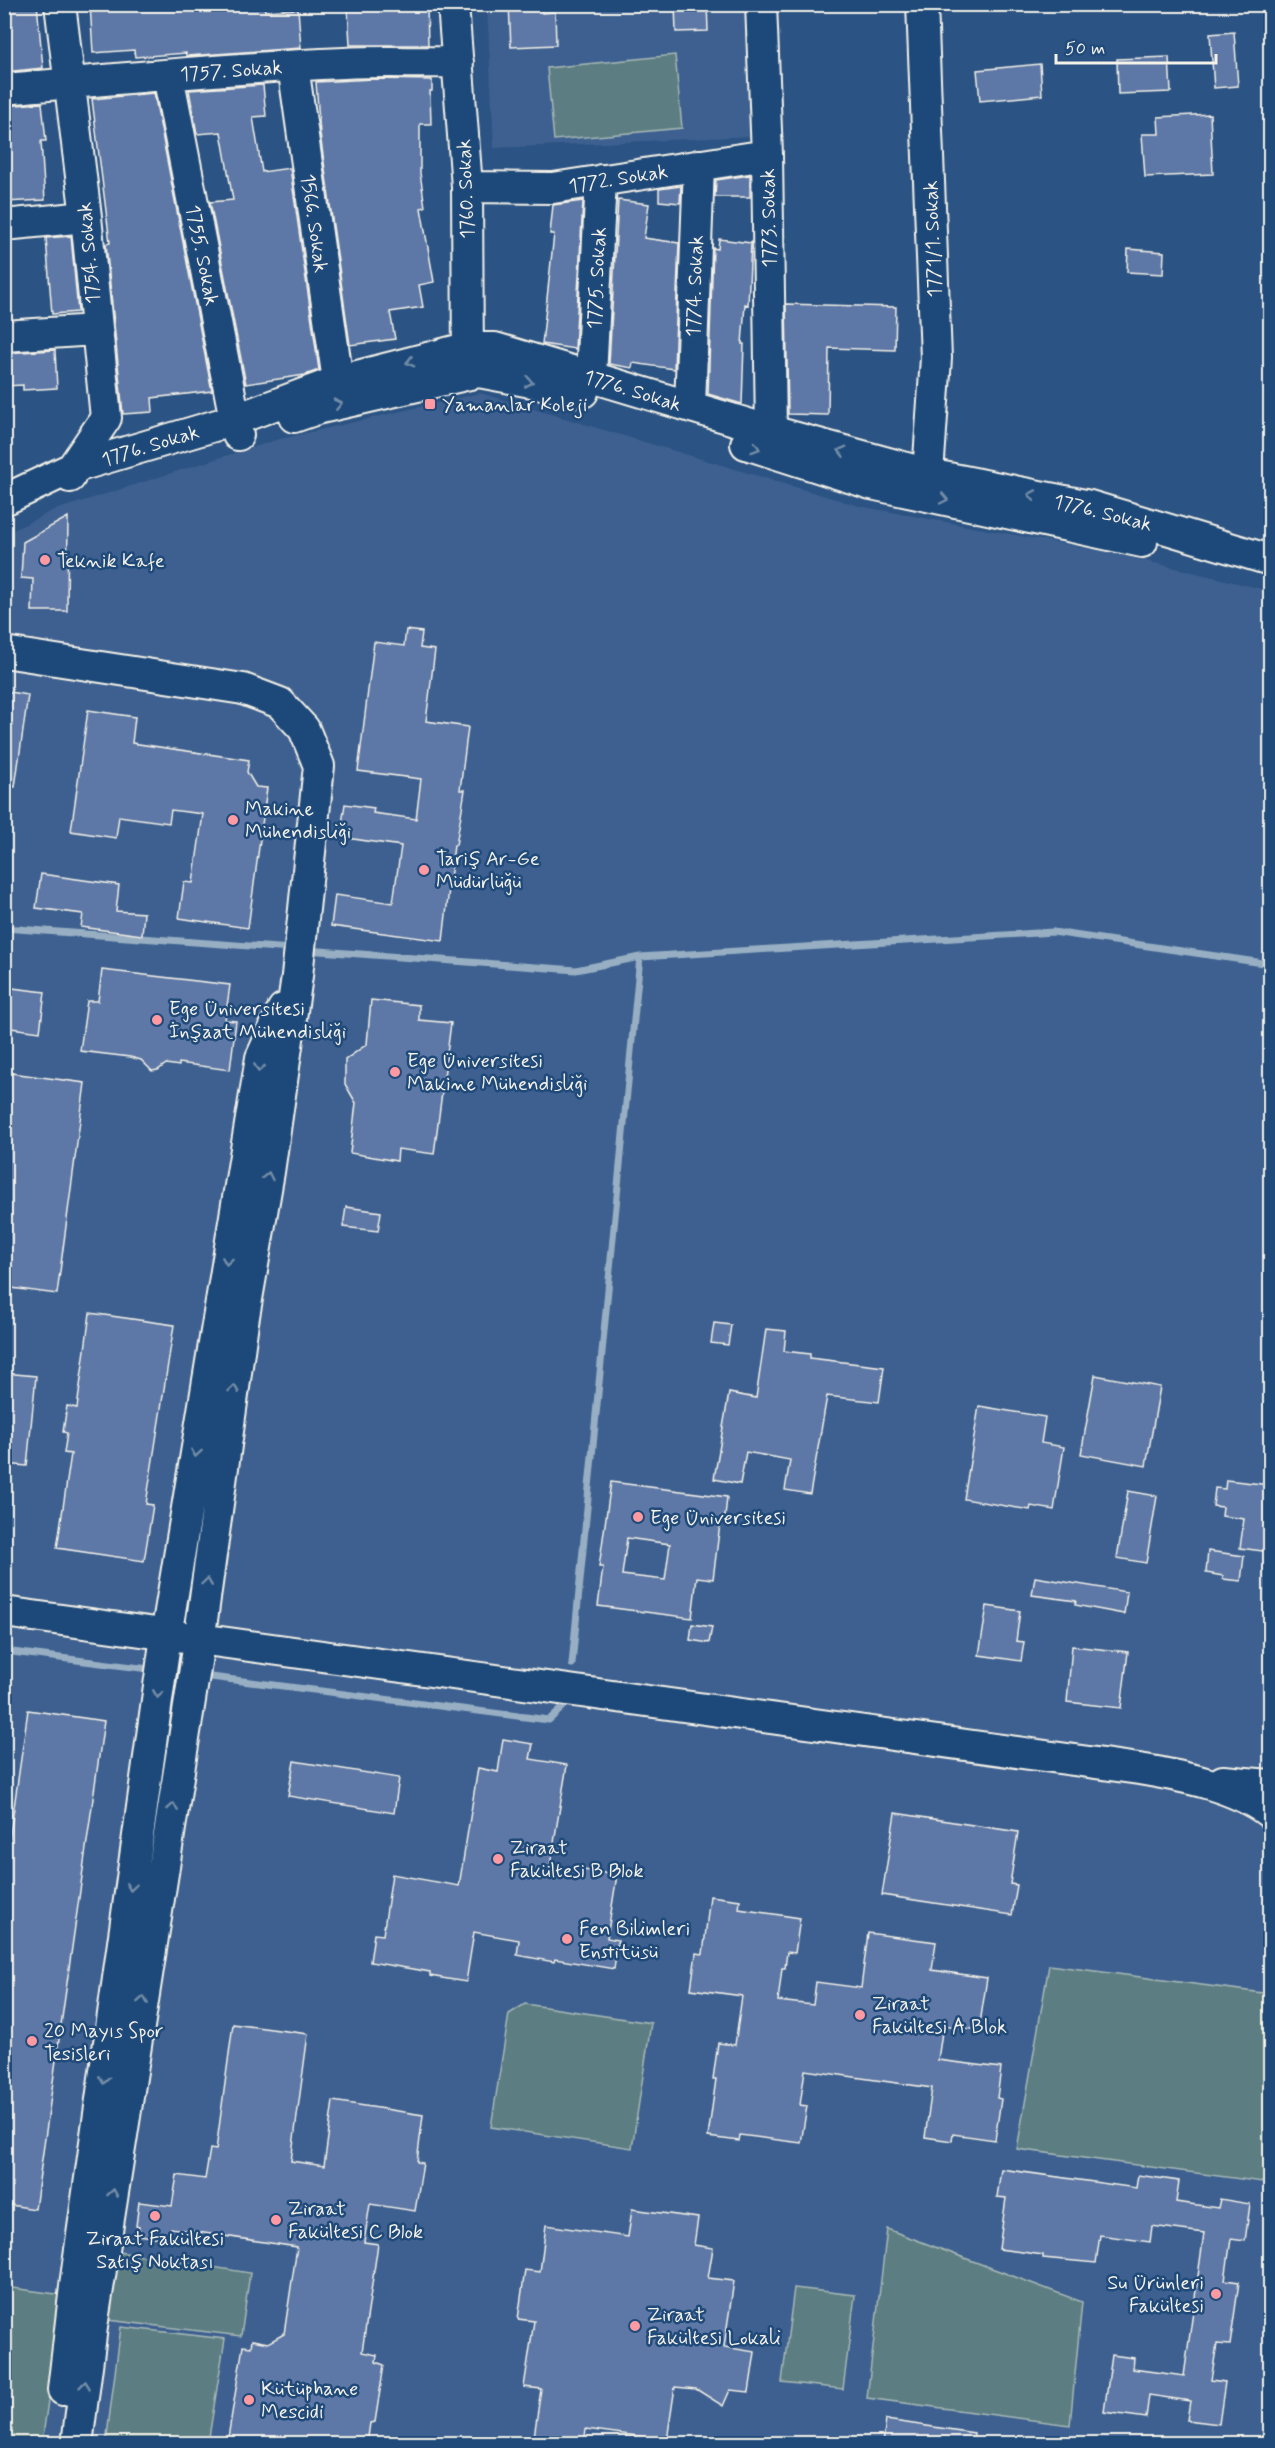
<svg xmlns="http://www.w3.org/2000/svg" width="1275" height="2448" viewBox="0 0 1275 2448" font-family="Mynerve,sans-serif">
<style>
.built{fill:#3e6190}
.green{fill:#5c7e82;stroke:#a8b8b5;stroke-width:1.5}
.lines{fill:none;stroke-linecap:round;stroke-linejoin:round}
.stream{stroke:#98afc3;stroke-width:7}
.building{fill:#5d78a6;stroke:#f4f1e8;stroke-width:1.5;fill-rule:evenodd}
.minor-casing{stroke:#f4f1e8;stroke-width:34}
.minor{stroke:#1f4a7a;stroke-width:30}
.oneway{stroke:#748da6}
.poi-dot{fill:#ff9aa2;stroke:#1f4a7a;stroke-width:2}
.labels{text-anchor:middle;stroke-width:5;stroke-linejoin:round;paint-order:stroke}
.street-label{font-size:20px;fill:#f4f1e8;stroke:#1f4a7a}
.poi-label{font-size:20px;fill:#f4f1e8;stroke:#1f4a7a;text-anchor:start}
</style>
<rect width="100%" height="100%" fill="#2b5383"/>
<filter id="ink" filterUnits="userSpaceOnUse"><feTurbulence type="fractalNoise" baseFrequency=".0167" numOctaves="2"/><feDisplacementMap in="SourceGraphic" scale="12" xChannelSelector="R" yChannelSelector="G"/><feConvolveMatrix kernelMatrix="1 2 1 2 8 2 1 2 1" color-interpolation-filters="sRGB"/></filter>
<g filter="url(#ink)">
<path class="built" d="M487 5H747L753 136 494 148Z
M480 393 859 506 1118 554 1270 591V2443L5 2444V534L52 511 276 440Z"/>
<path class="green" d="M675 55 682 128 554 140 547 68Z
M1049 1965 1270 1994V2183L1017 2149Z
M525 2004 651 2023 632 2148 491 2127 509 2014Z
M887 2229 1082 2302 1070 2425 867 2398Z
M119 2252 250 2273 241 2336 108 2320Z
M5 2287 63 2295 42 2443 5 2444Z
M794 2288 855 2295 843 2389 782 2382Z
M121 2327 225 2339 208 2443H106Z"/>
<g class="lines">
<path class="stream" d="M4 928 292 949
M306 950 576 970 640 957 1053 932 1270 964
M4 1651 149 1669
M572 1664 640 957
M211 1677 549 1720 564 1706"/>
</g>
<path class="building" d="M4 4H37L43 68 4 72Z
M90 4H264L265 11 298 9 301 48 186 56V53L135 57 134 50 93 53Z
M350 4H377V7L427 6 428 45H350L348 9Z
M509 4H541L542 13 555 12 556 45 511 47Z
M675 4H707L708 31 676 32Z
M1234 32 1238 86 1214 88 1210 34Z
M1169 57 1171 92 1118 94 1117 59Z
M1040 64 1042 95 980 101 977 70Z
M373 79 432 80V91H430L431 124H420V173L425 207 421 208 434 282 419 285 423 307 390 312 395 339 350 345 320 134 316 82Z
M263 85 266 116 253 117 262 172 290 168 319 370 305 375 246 384 210 202 233 200 221 132 197 134 189 90Z
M154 93 212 391 152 398 153 412 123 414 106 244 110 243 92 99Z
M42 103 46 141H41L45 200 4 202V106Z
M1210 114 1213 174 1145 177 1142 134H1159L1158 117Z
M750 175V197H715L716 180Z
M681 186 680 203 659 201V189Z
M618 200 649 204 644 238 679 243 674 369 633 363 632 368 609 364Z
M583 201 575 349 542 344 554 234H550L553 205Z
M71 236 78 312 52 314 46 238Z
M719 239 751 243 748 305 745 304 742 344H744L742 404 708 394 713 248 718 249Z
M1128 249 1164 252 1163 274 1127 272Z
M786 304 896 307 895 350 829 348 828 415 788 414Z
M55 350 57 388 23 390V385L4 386V353Z
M68 517 67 611H32L33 579 21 578 23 542Z
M406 630 422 632 420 648 435 650 426 721 468 727 460 790H465L456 845H454L443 941 331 926 335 895 393 903 401 846 340 837 345 804 374 808 373 813 416 819 421 779 358 771 374 642 404 646Z
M4 691 28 695 15 787 4 786Z
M88 710 135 717 132 743 249 760 247 772 256 787 267 788 248 928 179 918 184 882 193 883 203 814 171 810 169 823 119 816 116 838 71 831Z
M41 874 119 885 116 911 144 913 142 935 81 927 83 914 36 908Z
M102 970 230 985 225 1020 236 1021 230 1070 179 1063V1066L166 1064 158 1070 152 1071 141 1060 130 1057 80 1051 87 1001H98Z
M4 987 45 992 40 1032 4 1027Z
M371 1000 419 1005V1020L451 1023 434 1154 398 1149 397 1161 350 1153 356 1103 345 1084V1060L367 1044Z
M4 1072 85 1083 57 1294 4 1287Z
M346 1207 381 1212 378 1231 343 1227Z
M90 1313 174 1325 146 1504 153 1505 144 1561 57 1548 71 1454 64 1453 67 1433 63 1432 67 1406 77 1408Z
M714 1323 731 1325 728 1345 711 1343Z
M766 1329 786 1331 784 1351 810 1354V1358L884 1367 879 1402 827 1396 810 1494 785 1490 790 1460 746 1452 740 1484 714 1479 729 1393 756 1398Z
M4 1373 36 1376 27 1466 4 1464Z
M1095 1375 1160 1387 1146 1466 1081 1454Z
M979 1406 1045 1417 1041 1443 1064 1447 1054 1510 1031 1506 1030 1510 964 1499Z
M1226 1480 1270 1485V1552L1240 1548 1244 1519 1222 1516 1223 1507 1213 1506 1215 1488 1225 1489Z
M611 1482 727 1497 725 1517 721 1516 713 1579 697 1577 692 1618 598 1606 603 1567H599ZM627 1538 670 1544 665 1580 622 1575Z
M1128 1491 1157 1496 1146 1563 1117 1558Z
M1208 1551 1244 1556 1241 1581 1223 1579V1576L1206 1573Z
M1035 1577 1127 1592 1124 1614 1075 1605 1076 1601 1032 1595Z
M987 1606 1020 1611 1016 1641 1024 1642 1021 1661 979 1655Z
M692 1624 712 1627 709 1643 690 1640Z
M1072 1646 1128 1652 1121 1708 1067 1702Z
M28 1710 104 1721 35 2209 4 2204V1877Z
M503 1739 533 1744 530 1759 567 1765 549 1872 583 1878 584 1870 617 1875 607 1938 618 1940 614 1969 555 1959 554 1962 517 1955 519 1940 474 1932 466 1982 430 1976V1972L370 1962 374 1934 383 1935 392 1874 459 1886 478 1768 498 1772Z
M294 1761 399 1778 394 1813 288 1796Z
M895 1813 1018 1832 1010 1884 1017 1885 1012 1915 882 1895Z
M710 1896 740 1900 739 1909 800 1918 795 1953 787 1952 785 1968H782L778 2001 813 2005 816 1982 861 1988 868 1933 936 1942 932 1970 987 1978 979 2030 943 2025 938 2060 1001 2068 997 2098 1001 2099 995 2140 953 2134 952 2141 925 2137 932 2088 805 2070 800 2105 807 2106 801 2143 740 2135 739 2141 708 2137 716 2079H713L718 2043 735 2045 742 1996 691 1989 696 1953 703 1954Z
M233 2024 308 2034 291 2161 324 2166 333 2101 423 2115 417 2162 423 2163 415 2211 370 2204 364 2242 378 2244 362 2352 377 2355 376 2362 384 2365 375 2422 370 2423 367 2444H227L243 2346 251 2347 252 2340 268 2343 284 2334 297 2247 171 2228 169 2239 138 2235 139 2227 136 2226 139 2202 172 2206 177 2175 205 2179 210 2149 216 2150Z
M1001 2169 1136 2188 1138 2175 1179 2181 1176 2202 1218 2208 1220 2199 1250 2204 1245 2241 1231 2239 1225 2280 1239 2282 1230 2345 1217 2344 1211 2380 1225 2382 1219 2424 1187 2420 1190 2401 1149 2395 1146 2418 1104 2412 1112 2355 1134 2358 1133 2369 1184 2376 1204 2233 1152 2226 1150 2242 1100 2235 1096 2263 1043 2258V2255L999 2249 1006 2198 997 2197Z
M632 2209 698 2218 694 2245 713 2248 708 2278 734 2281 724 2347 755 2352 749 2392 730 2390 723 2406 696 2389 675 2387 667 2440 586 2429 584 2444 534 2437 541 2389 524 2387 534 2321 518 2319 525 2270 540 2272 546 2225 628 2237Z
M886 2420 974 2433 973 2444H883Z"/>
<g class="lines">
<defs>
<path id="minor" d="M60 4 86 217 106 418 72 468 70 477
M453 4 467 187 468 367
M761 4 767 155 771 431
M922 4 936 358 928 474
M293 66 338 381
M168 75 238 435
M4 89C118 79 231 68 344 63 382 61 420 63 458 62
M467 187 553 188 767 155
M4 225 86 217
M4 336 95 330
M591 377 601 180
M690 406 699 165
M294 417 317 409 479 372 583 392
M746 444 871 484 1142 542
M4 500 72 468 234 420 338 381 466 348H495L771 431 928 474 1090 506 1270 560
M4 652 243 689 280 703 304 729 319 766 297 976 269 1172 243 1322 198 1649 92 2327 77 2444
M4 1612 1139 1769C1182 1776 1235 1786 1270 1813
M1223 1781 1270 1785
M63 2390 76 2278 166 1636 261 1058 283 1009"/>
</defs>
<use href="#minor" class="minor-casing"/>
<use href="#minor" class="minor"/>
</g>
<defs><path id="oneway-chevron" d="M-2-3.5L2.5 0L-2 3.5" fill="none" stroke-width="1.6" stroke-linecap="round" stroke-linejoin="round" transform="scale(1.5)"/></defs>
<g class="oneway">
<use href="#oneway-chevron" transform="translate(410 362) rotate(166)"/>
<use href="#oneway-chevron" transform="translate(529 382) rotate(11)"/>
<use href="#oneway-chevron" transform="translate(338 404) rotate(-13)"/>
<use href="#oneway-chevron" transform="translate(756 448) rotate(18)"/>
<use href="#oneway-chevron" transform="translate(842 451) rotate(-165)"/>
<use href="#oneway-chevron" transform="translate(1032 495) rotate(-169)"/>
<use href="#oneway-chevron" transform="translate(944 499) rotate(12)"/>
<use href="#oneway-chevron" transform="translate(259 1068) rotate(99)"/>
<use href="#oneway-chevron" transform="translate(268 1176) rotate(-79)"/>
<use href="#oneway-chevron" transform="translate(227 1261) rotate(99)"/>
<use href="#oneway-chevron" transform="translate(234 1389) rotate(-82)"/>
<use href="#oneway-chevron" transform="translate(196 1453) rotate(99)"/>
<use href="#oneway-chevron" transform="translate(207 1582) rotate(-82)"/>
<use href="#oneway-chevron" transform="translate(158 1694) rotate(98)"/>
<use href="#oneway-chevron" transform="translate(173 1807) rotate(-81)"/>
<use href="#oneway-chevron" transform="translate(131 1887) rotate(98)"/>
<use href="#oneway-chevron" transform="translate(143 2000) rotate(-81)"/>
<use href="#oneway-chevron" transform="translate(104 2080) rotate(98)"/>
<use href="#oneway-chevron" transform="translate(113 2193) rotate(-81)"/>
<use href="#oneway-chevron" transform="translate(85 2385) rotate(-83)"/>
</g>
</g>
<g class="poi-dot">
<rect x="424" y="398" width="12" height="12" rx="3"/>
<circle cx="45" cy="560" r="6"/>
<circle cx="233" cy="820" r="6"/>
<circle cx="424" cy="870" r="6"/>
<circle cx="157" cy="1020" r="6"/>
<circle cx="395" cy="1072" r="6"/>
<circle cx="638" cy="1517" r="6"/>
<circle cx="498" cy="1859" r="6"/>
<circle cx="567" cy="1939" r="6"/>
<circle cx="860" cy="2015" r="6"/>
<circle cx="32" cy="2041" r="6"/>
<circle cx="155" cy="2216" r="6"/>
<circle cx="276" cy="2220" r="6"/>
<circle cx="1216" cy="2294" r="6"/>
<circle cx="635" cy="2326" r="6"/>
<circle cx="249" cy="2400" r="6"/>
</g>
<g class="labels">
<g class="street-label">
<text transform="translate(231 70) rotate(-4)" y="7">1757. Sokak</text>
<text transform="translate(618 178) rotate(-9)" y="7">1772. Sokak</text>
<text transform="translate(465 189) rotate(-92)" y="7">1760. Sokak</text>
<text transform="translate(768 218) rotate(-91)" y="7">1773. Sokak</text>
<text transform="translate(315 223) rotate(82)" y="7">1566. Sokak</text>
<text transform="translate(932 239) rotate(-92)" y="7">1771/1. Sokak</text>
<text transform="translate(88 253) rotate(-95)" y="7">1754. Sokak</text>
<text transform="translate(203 255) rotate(79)" y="7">1755. Sokak</text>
<text transform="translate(596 278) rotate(-87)" y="7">1775. Sokak</text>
<text transform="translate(694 286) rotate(-88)" y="7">1774. Sokak</text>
<text transform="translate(633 390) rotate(17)" y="7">1776. Sokak</text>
<text transform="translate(150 445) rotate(-17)" y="7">1776. Sokak</text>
<text transform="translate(1103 512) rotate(14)" y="7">1776. Sokak</text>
</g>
<g class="poi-label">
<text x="442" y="411">Yamanlar Koleji</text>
<text x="57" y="567">Teknik Kafe</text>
<text x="245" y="815">Makine<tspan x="245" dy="23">Mühendisliği</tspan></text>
<text x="436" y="865">Tariş Ar-Ge<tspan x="436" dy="23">Müdürlüğü</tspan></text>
<text x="169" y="1015">Ege Üniversitesi<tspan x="169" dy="23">İnşaat Mühendisliği</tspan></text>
<text x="407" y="1067">Ege Üniversitesi<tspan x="407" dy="23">Makine Mühendisliği</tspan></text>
<text x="650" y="1524">Ege Üniversitesi</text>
<text x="510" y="1854">Ziraat<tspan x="510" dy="23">Fakültesi B Blok</tspan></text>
<text x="579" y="1935">Fen Bilimleri<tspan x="579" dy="23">Enstitüsü</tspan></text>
<text x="872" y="2010">Ziraat<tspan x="872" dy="23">Fakültesi A Blok</tspan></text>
<text x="44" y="2037">20 Mayıs Spor<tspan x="44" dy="23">Tesisleri</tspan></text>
<text x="288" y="2215">Ziraat<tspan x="288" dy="23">Fakültesi C Blok</tspan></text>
<text x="155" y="2245" text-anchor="middle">Ziraat Fakültesi<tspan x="155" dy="23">Satış Noktası</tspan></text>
<text x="1204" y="2289" text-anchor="end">Su Ürünleri<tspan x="1204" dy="23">Fakültesi</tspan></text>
<text x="647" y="2321">Ziraat<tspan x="647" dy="23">Fakültesi Lokali</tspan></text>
<text x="261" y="2395">Kütüphane<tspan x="261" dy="23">Mescidi</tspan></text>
</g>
</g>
<rect width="1275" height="2448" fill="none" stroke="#1f4a7a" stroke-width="24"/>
<rect x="12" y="12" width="1251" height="2424" fill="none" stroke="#f4f1e8" stroke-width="2" filter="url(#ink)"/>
<path d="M1056 54v9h160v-9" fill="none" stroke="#f4f1e8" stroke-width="3"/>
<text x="1065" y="54" font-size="18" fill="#f4f1e8" stroke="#1f4a7a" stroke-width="4.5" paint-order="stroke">50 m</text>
</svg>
